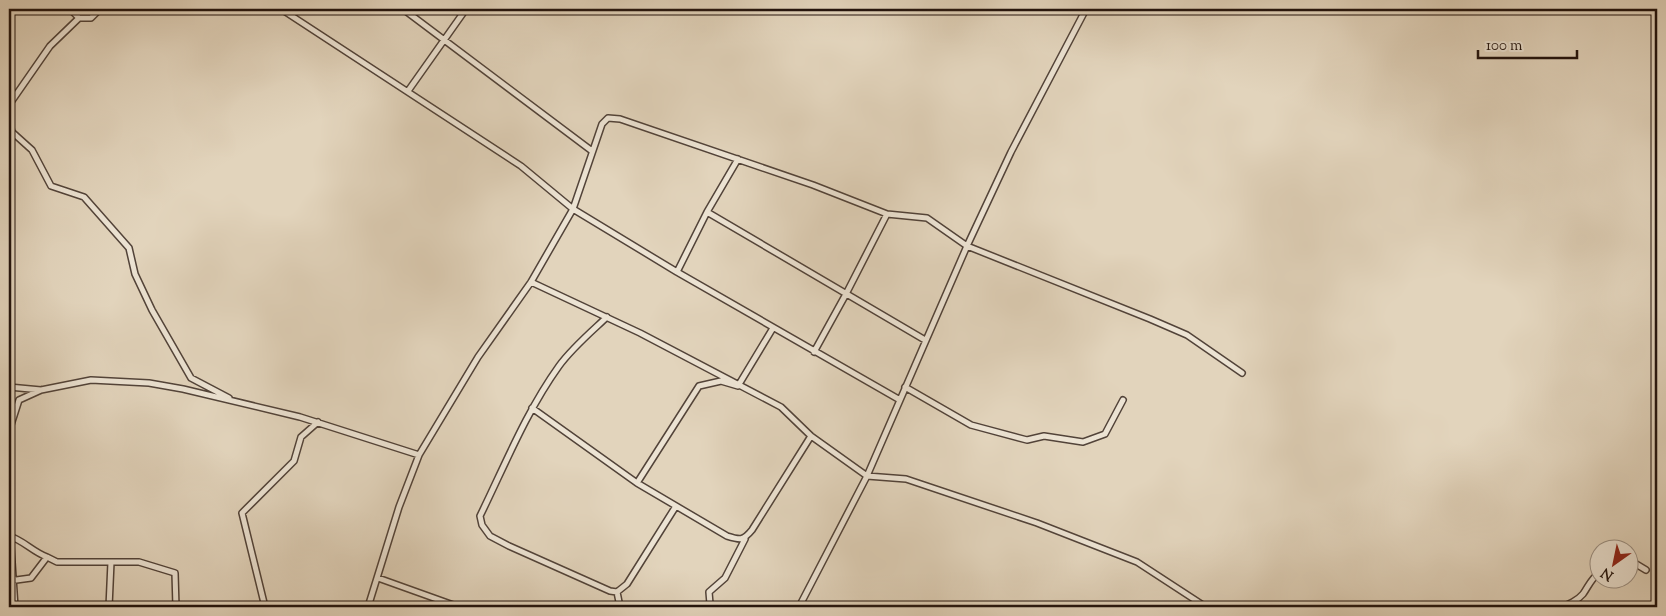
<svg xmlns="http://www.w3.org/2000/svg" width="1666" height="616" viewBox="0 0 1666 616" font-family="'Sorts Mill Goudy',serif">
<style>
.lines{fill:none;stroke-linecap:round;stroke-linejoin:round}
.street-casing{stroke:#524339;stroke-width:8}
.street{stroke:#ece3d3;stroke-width:5}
</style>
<rect width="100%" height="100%" fill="#e2d4bc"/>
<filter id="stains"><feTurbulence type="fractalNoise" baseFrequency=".004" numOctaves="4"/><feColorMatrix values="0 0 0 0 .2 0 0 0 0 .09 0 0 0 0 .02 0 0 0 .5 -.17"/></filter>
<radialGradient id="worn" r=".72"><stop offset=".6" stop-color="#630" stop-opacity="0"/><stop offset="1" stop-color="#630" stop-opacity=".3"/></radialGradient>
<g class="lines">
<defs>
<path id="street" d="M70 9 79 18
M281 9 521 166 573 209 677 272 900 400
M403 9 592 151
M408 91 466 9
M9 105 50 46 79 18H91L100 9
M9 122 12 132 32 150 51 186 84 197 129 248 135 274 152 310 191 378 229 398
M707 212 925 340
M677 272 707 212 738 159
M531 282 640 333 781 407 811 436 867 476 906 479 1037 523 1137 562 1206 607
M607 317C591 332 572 348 559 366 526 412 505 465 480 516L482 525 490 536 509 546 610 591 617 592 627 584 676 506
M814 352 846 294 887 214
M9 387 41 390 91 380 149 383 183 389 300 417 419 455
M905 387 971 425 1027 440 1044 436 1083 442 1105 434 1123 400
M532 408 637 483 727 536C740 540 743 541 752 530L811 436
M9 431 19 400 41 390
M637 483 699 386 721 381 738 386 773 328
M9 517 15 607
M9 536C23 540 33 552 47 557
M1628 562 1636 564 1646 570
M378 578 459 607
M9 581 31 578 47 557 57 562H111
M617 592 620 607
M109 607 111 562H139L175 573 176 607
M265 607 242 513 294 461 301 437 318 422
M368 607 399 507 419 455 478 357 531 282 573 209 602 124 608 118 620 119 813 185 887 214 927 218 967 246 1150 319 1187 335 1242 373
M708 607 710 604 709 592 725 578 745 539
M799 607 867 476 967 246 1011 152 1086 9
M1561 607C1569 604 1577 601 1583 594 1588 587 1591 579 1598 574"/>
</defs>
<use href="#street" class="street-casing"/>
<use href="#street" class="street"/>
</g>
<rect width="1666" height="616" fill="none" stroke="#e2d4bc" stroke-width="30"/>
<rect x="10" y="10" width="1646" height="596" fill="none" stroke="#22130d" stroke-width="2.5"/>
<rect x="15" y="15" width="1636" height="586" fill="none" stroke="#22130d"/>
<g transform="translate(1614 564) rotate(213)"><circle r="24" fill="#ece3d3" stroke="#9b9084"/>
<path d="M0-4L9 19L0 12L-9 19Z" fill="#8f2418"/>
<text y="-8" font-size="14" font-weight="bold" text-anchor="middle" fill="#22130d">N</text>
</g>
<path d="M1478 50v8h99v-8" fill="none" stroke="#22130d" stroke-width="2.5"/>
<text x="1486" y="50" font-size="15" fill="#22130d" stroke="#ece3d3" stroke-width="4" paint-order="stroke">100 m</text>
<rect width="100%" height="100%" filter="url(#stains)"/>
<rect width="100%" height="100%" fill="url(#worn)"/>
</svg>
